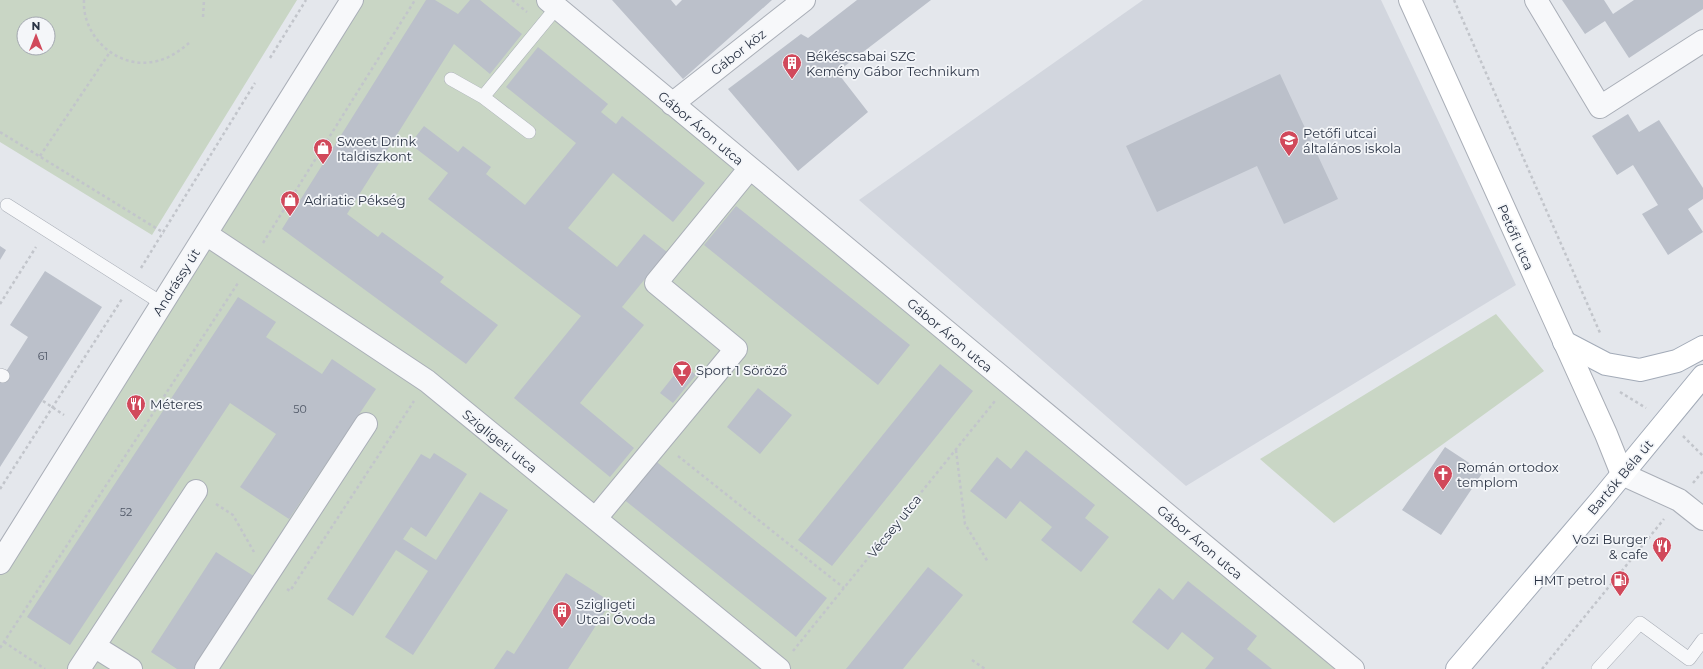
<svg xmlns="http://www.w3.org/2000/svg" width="1703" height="669" viewBox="0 0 1703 669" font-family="Montserrat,sans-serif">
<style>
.built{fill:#d2d6de}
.green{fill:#c9d6c5;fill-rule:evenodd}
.building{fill:#bbc0ca}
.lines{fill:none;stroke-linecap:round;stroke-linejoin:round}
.lane-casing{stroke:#a9aeb7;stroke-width:14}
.street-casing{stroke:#a9aeb7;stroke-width:24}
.secondary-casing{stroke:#a9aeb7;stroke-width:24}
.primary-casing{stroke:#a3abb8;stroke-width:24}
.path{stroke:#c2c5cb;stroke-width:2.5;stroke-dasharray:3 3;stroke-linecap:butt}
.lane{stroke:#f7f8fa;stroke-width:13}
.street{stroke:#f7f8fa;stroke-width:22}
.secondary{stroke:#fff;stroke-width:22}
.primary{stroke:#fff;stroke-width:22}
.labels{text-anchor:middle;stroke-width:3.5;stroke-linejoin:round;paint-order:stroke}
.number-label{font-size:11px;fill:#4f5766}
.street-label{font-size:13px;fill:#2b3445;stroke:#f4f6f9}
.poi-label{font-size:13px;fill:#2b3445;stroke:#f4f6f9;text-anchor:start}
</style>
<rect width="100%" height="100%" fill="#e4e7ec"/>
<path class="built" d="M1143 0H1381L1516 285 1186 486 859 200Z"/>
<path class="green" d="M0 0H297L152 235 0 142ZM24 24H48V48H24Z
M363 0H538L1347 669H0V570L269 151Z
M1496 314 1544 371 1334 523 1260 459Z"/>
<path class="building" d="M426 0H435L458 14 470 0H480L522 34 490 74 454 44 347 214 378 237 382 232 444 277 440 282 498 325 466 364 282 229Z
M612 0H671L676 6 682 0H772L683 79Z
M857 0H931L837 72 868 112 798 171 728 89 801 34 808 38Z
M1562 0H1604L1613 14 1634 0H1703V9L1629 58 1605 21 1585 34Z
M538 47 608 104 601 112 616 124 622 116 705 183 673 222 613 173 568 228 617 267 644 234 667 252 622 307 644 325 580 403 634 448 610 477 514 398 581 316 428 199 448 173 410 144 424 126 458 152 463 146 491 167 486 174 525 205 576 143 506 87Z
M1280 74 1338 199 1284 224 1257 166 1157 212 1126 146Z
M1628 114 1639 132 1659 120 1703 188V199L1688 209 1703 232 1668 255 1642 214 1658 205 1633 165 1617 175 1592 136Z
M736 206 910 345 878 385 704 245Z
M0 246 6 250 0 260Z
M45 271 102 307 0 467V381L28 337 10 325Z
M238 297 276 322 266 337 322 374 332 359 376 389 289 519 240 487 276 434 230 403 70 645 27 617Z
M683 364 696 375 673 403 660 393Z
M940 364 973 391 832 566 798 540Z
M758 388 792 415 760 454 727 427Z
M1445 447 1483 472 1441 535 1402 510Z
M1026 450 1095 505 1085 518 1109 537 1081 572 1041 540 1052 527 1020 501 1006 519 970 491 997 457 1011 469Z
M434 453 467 474 426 537 411 527 403 539 436 560 480 492 508 510 413 655 385 637 428 571 396 550 353 616 327 599 421 454 430 459Z
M653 459 827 598 796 637 622 498Z
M216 552 260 580 202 669H177L151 652Z
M928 567 963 595 903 669H846Z
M566 573 611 602 568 669H494L507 650 514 654Z
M1188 581 1257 636 1247 649 1272 669H1205L1214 658 1182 632 1168 650 1132 622 1159 588 1173 600Z"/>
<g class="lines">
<defs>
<path id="lane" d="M451 79 483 97 529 132
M483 97 557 7
M7 205 163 304
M0 375 3 376
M1598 669 1640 623 1689 659 1703 640"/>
<path id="street" d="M548 0 1353 669
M1536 0 1600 107 1703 41
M672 104 804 0
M206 234 427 381 779 669
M1622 474 1679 500 1703 519
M596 518 736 349 656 283 750 168
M0 563 352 0
M94 646 131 669
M79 669 196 491
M206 669 366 424"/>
<path id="secondary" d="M1410 0 1606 434 1622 474"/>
<path id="primary" d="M1564 342 1606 364 1640 370 1677 361 1703 347
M1457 669 1601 500 1703 376"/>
</defs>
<use href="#lane" class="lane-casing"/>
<use href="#street" class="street-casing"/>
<use href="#secondary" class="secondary-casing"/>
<use href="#primary" class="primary-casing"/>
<path class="path" d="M84 0C82 36 116 68 152 62 167 60 178 52 189 43
M512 0 527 12
M1454 0 1601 335
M203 17 204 0
M270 58 306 0
M0 132 164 233
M40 156 110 52
M263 243 415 0
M141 268 255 83
M0 304 36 247
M1620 392 1646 408
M43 401 64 415
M1683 436 1703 456
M956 450 965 524 988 562
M678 456 844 588
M1693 483 1703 471
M0 489 122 299
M216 504 233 515 254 552
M287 589 290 591 414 401
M4 642 45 669
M0 648 238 283
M793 651 995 401
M972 660 985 669
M1542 669 1664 519"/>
<use href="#lane" class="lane"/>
<use href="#street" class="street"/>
<use href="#secondary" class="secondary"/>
<use href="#primary" class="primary"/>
</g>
<defs>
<symbol id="building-pin" viewBox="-11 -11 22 30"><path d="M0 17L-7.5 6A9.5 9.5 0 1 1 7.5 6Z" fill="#d1495b" stroke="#f4f6f9"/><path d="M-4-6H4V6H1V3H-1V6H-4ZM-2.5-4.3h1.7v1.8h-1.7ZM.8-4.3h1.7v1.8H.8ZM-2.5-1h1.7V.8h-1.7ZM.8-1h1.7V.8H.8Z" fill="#fff"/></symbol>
<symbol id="school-pin" viewBox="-11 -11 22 30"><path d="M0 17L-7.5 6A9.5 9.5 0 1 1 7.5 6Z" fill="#d1495b" stroke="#f4f6f9"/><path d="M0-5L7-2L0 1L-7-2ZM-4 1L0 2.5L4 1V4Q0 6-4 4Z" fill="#fff"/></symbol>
<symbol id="shop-pin" viewBox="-11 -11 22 30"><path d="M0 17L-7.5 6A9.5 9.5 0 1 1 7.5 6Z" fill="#d1495b" stroke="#f4f6f9"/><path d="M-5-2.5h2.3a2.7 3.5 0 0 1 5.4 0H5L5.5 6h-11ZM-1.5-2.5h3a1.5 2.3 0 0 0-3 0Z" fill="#fff"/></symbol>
<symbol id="bar-pin" viewBox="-11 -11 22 30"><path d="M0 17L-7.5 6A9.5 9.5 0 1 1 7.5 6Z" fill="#d1495b" stroke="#f4f6f9"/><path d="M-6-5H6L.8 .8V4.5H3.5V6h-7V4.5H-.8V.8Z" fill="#fff"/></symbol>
<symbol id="restaurant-pin" viewBox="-11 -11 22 30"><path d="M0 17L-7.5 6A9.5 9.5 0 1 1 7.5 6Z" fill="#d1495b" stroke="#f4f6f9"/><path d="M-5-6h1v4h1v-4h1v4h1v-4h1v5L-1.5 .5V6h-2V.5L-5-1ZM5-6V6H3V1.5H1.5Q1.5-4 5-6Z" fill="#fff"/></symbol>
<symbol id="church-pin" viewBox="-11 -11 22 30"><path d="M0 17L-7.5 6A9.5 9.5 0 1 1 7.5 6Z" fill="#d1495b" stroke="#f4f6f9"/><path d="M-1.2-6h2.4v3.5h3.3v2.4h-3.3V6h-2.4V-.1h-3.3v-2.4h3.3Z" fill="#fff"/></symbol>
<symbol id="fuel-pin" viewBox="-11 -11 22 30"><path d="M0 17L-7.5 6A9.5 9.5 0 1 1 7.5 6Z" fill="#d1495b" stroke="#f4f6f9"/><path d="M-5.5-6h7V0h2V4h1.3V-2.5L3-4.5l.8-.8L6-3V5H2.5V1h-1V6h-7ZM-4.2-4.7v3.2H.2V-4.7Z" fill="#fff"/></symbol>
</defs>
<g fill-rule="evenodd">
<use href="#building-pin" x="781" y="52" width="22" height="30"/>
<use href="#school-pin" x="1278" y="129" width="22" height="30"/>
<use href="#shop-pin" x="312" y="137" width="22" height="30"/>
<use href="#shop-pin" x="279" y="189" width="22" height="30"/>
<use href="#bar-pin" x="671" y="359" width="22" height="30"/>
<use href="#restaurant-pin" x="125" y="393" width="22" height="30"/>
<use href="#church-pin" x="1432" y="463" width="22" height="30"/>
<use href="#restaurant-pin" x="1651" y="535" width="22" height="30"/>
<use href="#fuel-pin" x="1609" y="569" width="22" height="30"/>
<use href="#building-pin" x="551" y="600" width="22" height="30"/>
</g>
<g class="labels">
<g class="number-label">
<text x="43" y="360">61</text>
<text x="300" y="413">50</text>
<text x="126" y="516">52</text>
</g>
<g class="street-label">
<text transform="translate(738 52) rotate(-38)" y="5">Gábor köz</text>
<text transform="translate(701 128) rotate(40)" y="5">Gábor Áron utca</text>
<text transform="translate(1516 237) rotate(66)" y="5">Petőfi utca</text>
<text transform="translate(176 282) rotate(-58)" y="5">Andrássy út</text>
<text transform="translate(950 335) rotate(40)" y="5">Gábor Áron utca</text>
<text transform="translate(500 441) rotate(39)" y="5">Szigligeti utca</text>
<text transform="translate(1620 477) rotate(-50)" y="5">Bartók Béla út</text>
<text transform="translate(894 526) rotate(-51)" y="5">Vécsey utca</text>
<text transform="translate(1200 542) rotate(40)" y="5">Gábor Áron utca</text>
</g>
<g class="poi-label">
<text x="806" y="61">Békéscsabai SZC<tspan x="806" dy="15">Kemény Gábor Technikum</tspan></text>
<text x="1303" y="138">Petőfi utcai<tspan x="1303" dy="15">általános iskola</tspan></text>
<text x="337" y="146">Sweet Drink<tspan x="337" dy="15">Italdiszkont</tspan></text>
<text x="304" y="205">Adriatic Pékség</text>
<text x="696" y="375">Sport 1 Söröző</text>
<text x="150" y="409">Méteres</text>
<text x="1457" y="472">Román ortodox<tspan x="1457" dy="15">templom</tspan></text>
<text x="1648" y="544" text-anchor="end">Vozi Burger<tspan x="1648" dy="15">&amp; cafe</tspan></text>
<text x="1606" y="585" text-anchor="end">HMT petrol</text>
<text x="576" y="609">Szigligeti<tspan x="576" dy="15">Utcai Óvoda</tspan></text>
</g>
</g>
<g transform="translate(36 36)"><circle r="19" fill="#f4f6f9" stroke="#a4a8b1"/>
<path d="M0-3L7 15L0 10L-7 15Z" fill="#d1495b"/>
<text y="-6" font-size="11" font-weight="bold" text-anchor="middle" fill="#2b3445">N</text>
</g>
</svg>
